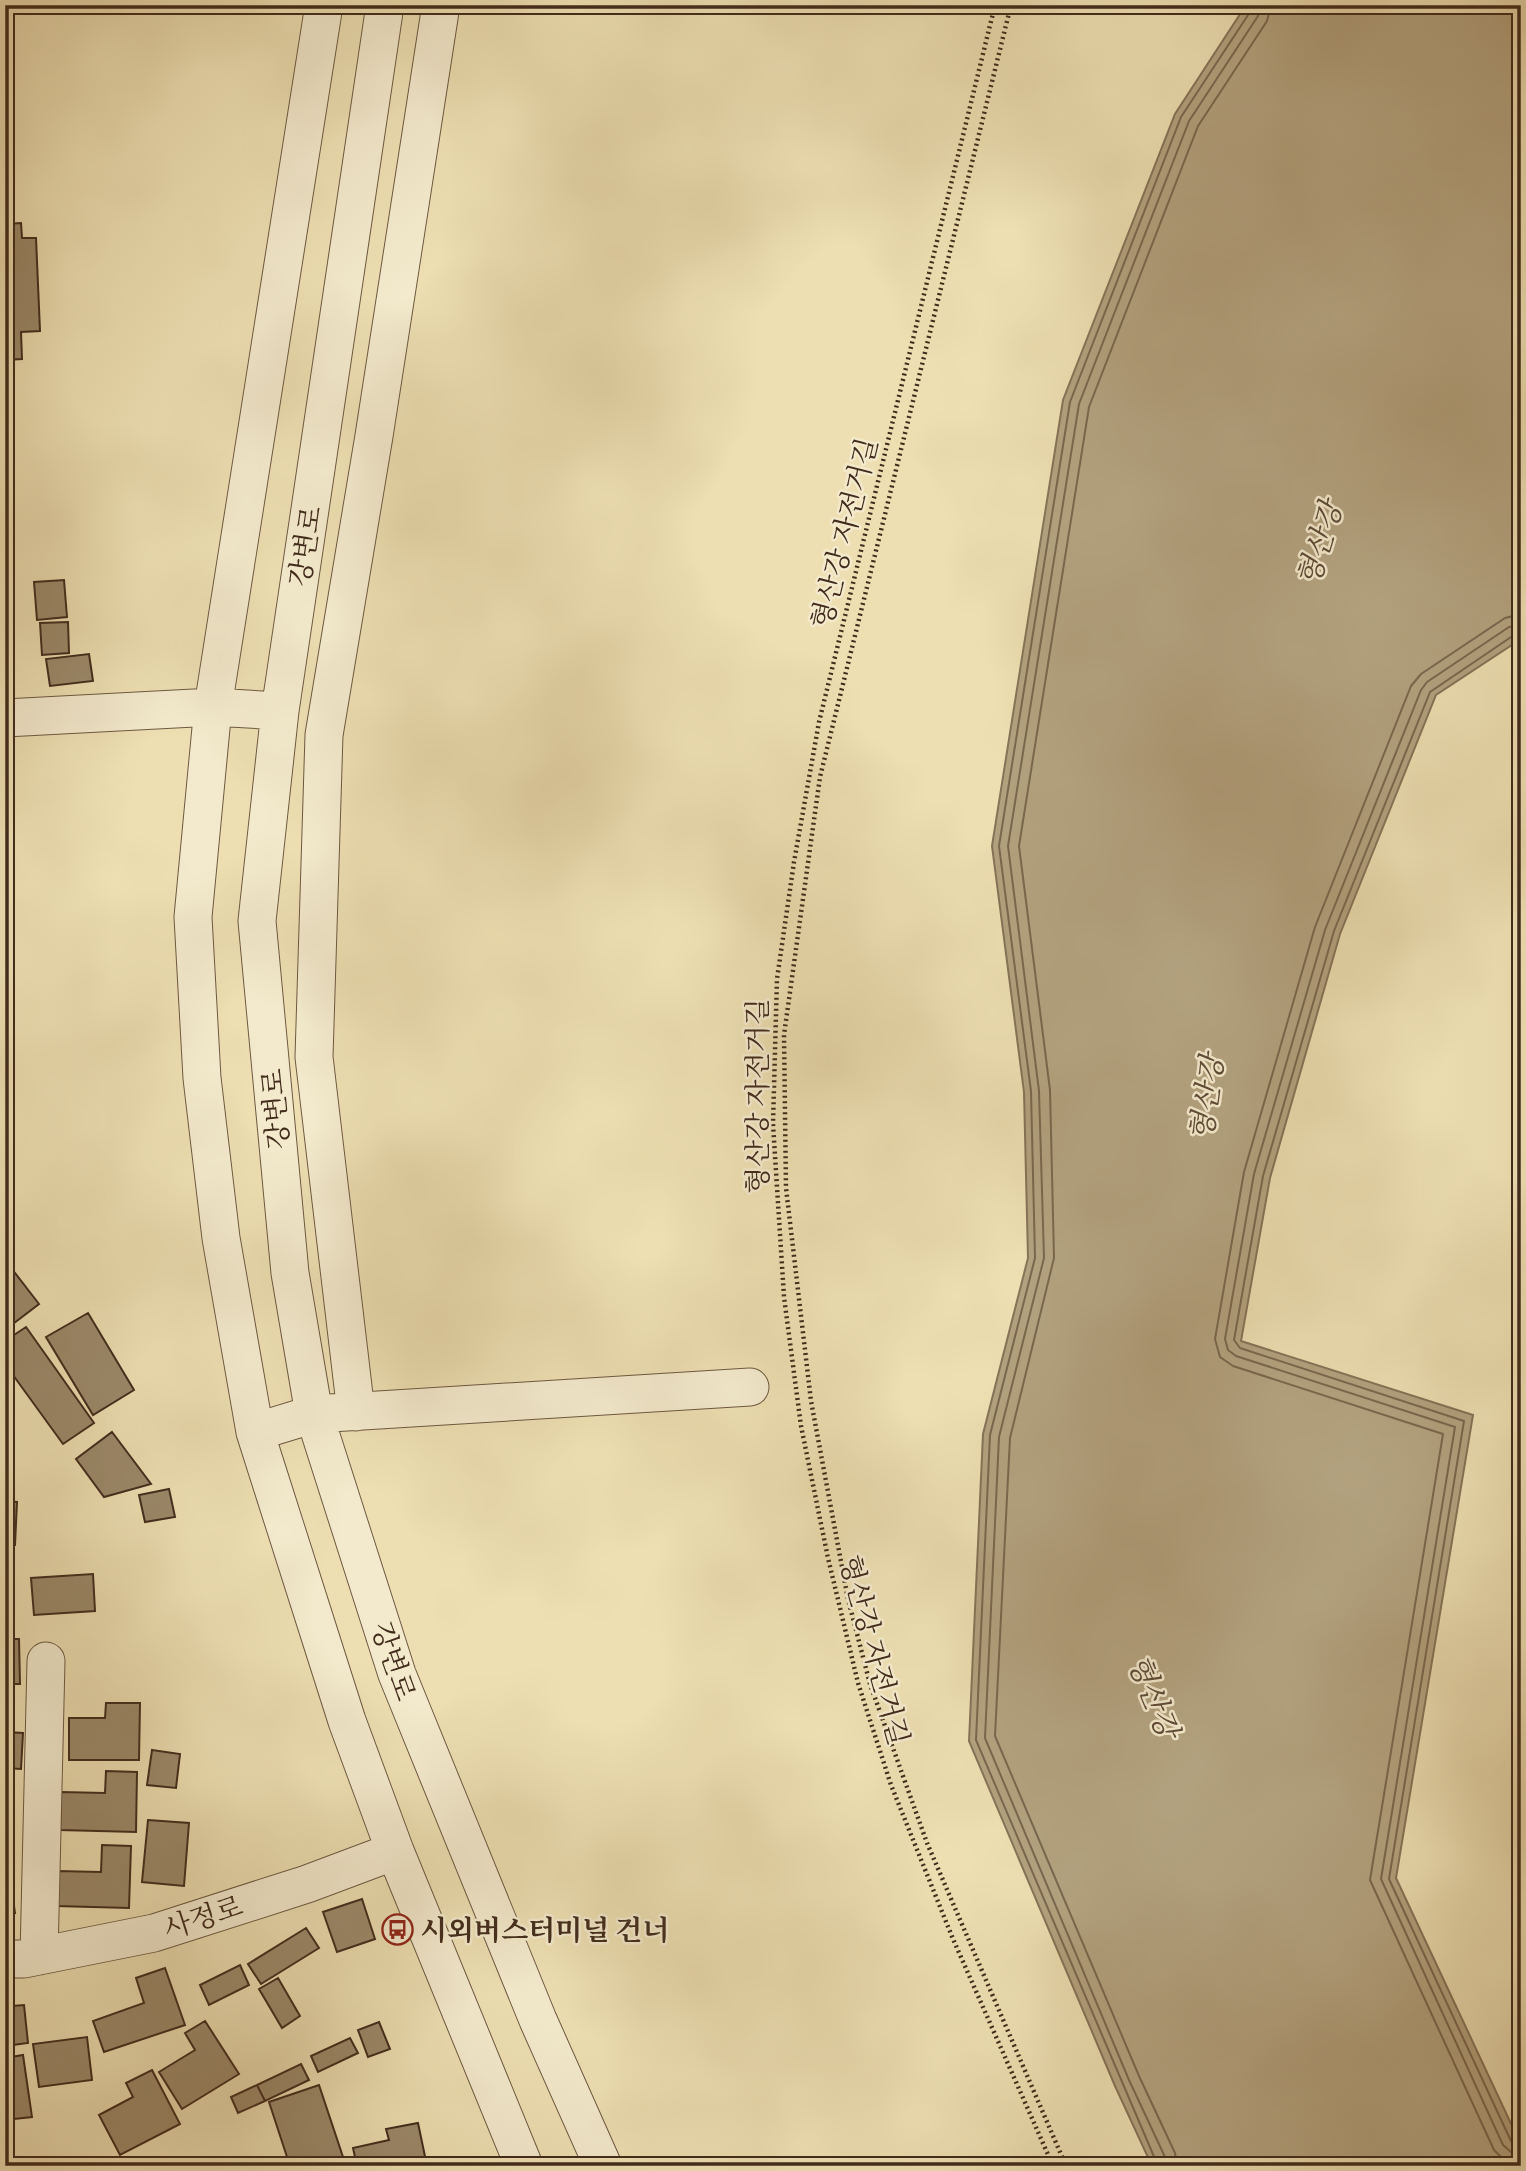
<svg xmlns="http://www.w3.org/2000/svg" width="1526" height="2171" viewBox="0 0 1526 2171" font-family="'IM FELL Great Primer','Noto Serif KR',serif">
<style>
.water{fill:#b3a27f;stroke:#867358;stroke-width:2}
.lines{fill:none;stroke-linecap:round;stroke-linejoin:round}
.shore{stroke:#7a674e;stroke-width:2}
.building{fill:#9b896a;stroke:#422c1d;stroke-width:2}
.minor-casing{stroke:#6d5942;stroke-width:39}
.path{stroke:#422c1d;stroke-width:4.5;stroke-dasharray:2 3.5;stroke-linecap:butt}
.minor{stroke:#f3eacd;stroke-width:37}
.labels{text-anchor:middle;stroke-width:5;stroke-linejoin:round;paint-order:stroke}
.street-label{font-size:28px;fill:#422c1d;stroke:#f3eacd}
.poi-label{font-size:28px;font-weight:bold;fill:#422c1d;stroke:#f3eacd;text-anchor:start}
.water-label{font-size:30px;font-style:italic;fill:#5e4a36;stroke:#f3eacd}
</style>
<rect width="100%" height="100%" fill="#eddfb2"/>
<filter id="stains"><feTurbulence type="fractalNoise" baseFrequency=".00286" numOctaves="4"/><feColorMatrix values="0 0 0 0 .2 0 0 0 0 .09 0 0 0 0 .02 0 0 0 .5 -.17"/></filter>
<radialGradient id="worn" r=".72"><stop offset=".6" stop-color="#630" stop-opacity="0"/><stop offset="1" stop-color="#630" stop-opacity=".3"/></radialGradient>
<path class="water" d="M1246 5H1521V639L1436 695 1340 934 1270 1178 1241 1341 1473 1415 1396 1878 1521 2145V2166H1152L1115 2086 969 1741 983 1434 1028 1258 1024 1092 992 846 1063 400 1175 114Z"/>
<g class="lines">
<path class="shore" d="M1521 614 1505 618 1421 674 1411 686 1315 927 1244 1172 1215 1339 1220 1357 1233 1366 1443 1434 1370 1880 1494 2150 1505 2161 1521 2165
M1521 625 1509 627 1427 682 1421 690 1325 930 1254 1174 1225 1339 1228 1350 1236 1356 1455 1427 1381 1879 1503 2145 1511 2152 1521 2154
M1521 633 1514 635 1430 692 1334 931 1263 1176 1234 1340 1240 1348 1464 1421 1389 1879 1511 2141 1515 2145H1521
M1158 2166 976 1740 990 1435 1035 1258 1031 1091 999 846 1070 402 1181 117 1250 12 1252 5
M1167 2166 1165 2157 1129 2080 985 1738 999 1437 1044 1258 1039 1091 1008 846 1079 404 1189 121 1258 16 1261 5
M1177 2166 1175 2153 1139 2076 995 1736 1010 1438 1054 1258 1050 1090 1019 846 1089 407 1198 126 1267 21 1271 5"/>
</g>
<path class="building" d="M21 223 22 238H36L40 331 21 332 22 359 5 360V224Z
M64 580 67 617 37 620 34 582Z
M68 622 69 653 42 655 40 623Z
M89 654 93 681 50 686 46 659Z
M5 748H7L8 773H5Z
M5 1260 39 1304 5 1330Z
M88 1313 134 1390 93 1415 46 1337Z
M26 1327 94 1423 63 1444 5 1364V1341Z
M112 1432 151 1484 104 1497 76 1459Z
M169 1489 175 1517 145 1522 139 1495Z
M5 1501 17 1502 15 1545 5 1544Z
M93 1574 95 1611 34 1615 31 1578Z
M5 1639H19L20 1684H5Z
M106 1703H140L139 1760H69V1718H105Z
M5 1732 23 1733 21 1769 5 1768Z
M152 1750 180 1754 176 1788 147 1785Z
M106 1771 137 1772 136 1832 60 1830 61 1792 105 1793Z
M5 1799H11L9 1848 5 1847Z
M148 1820 189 1823 184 1886 142 1882Z
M102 1845 131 1846 129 1908 56 1906 57 1871 101 1872Z
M5 1878H10L15 1913 5 1914Z
M362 1899 375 1939 337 1952 323 1912Z
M306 1928 319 1948 261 1984 248 1964Z
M240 1965 249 1985 209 2005 200 1985Z
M165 1968 185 2025 104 2052 93 2021 144 2003 136 1978Z
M278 1978 300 2016 282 2028 259 1989Z
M5 1990H10L12 2006 24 2005 28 2043 5 2046Z
M205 2021 239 2074 182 2109 159 2072 195 2050 185 2033Z
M379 2022 390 2049 368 2057 358 2030Z
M87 2037 92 2080 39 2087 33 2044Z
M350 2038 358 2053 318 2072 311 2056Z
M23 2055 32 2117 5 2120V2058Z
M301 2064 309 2080 265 2101 257 2085Z
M152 2070 180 2124 120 2155 99 2115 133 2097 126 2083Z
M257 2085 265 2101 238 2113 231 2097Z
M319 2085 346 2166H290L269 2102Z
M418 2123 427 2166H357L353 2148 389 2140 386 2129Z
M288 2159 290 2166H269Z"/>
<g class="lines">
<defs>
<path id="minor" d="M324 5 213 707 193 917 202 1078 221 1238 255 1432 347 1721 395 1851 524 2166
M385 5 280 711 257 921 290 1273 314 1414 397 1674 538 2020 603 2166
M5 718 213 707 280 711
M356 1412 314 1057 324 735 374 436 441 5
M255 1432 314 1414 750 1387
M39 1956 46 1661
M5 1959H24L154 1933 307 1884 395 1851"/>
</defs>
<use href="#minor" class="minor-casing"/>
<path class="path" d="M995 5 819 722 794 862 777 979 773 1124 784 1297 801 1426 828 1558 858 1683 891 1785 953 1939 1053 2166
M1011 5 820 777 784 1035 786 1188 811 1401 848 1599 870 1684 927 1843 1066 2166"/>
<use href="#minor" class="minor"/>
</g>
<defs>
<symbol id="bus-ring" viewBox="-11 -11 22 22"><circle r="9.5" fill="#f3eacd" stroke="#8f2418" stroke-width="1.5"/><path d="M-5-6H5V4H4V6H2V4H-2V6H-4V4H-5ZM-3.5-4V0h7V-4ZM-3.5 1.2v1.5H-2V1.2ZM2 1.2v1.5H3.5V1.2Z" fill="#8f2418"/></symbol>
</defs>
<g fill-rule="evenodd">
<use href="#bus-ring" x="380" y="1912" width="35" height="35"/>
</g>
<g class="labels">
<g class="street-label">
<text transform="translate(844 533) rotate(-76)" y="10">형산강 자전거길</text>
<text transform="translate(305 546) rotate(-81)" y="10">강변로</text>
<text transform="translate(757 1096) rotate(-90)" y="10">형산강 자전거길</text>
<text transform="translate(275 1109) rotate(-95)" y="10">강변로</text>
<text transform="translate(875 1650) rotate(75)" y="10">형산강 자전거길</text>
<text transform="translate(394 1661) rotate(71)" y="10">강변로</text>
<text transform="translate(203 1917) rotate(-18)" y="10">사정로</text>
</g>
<g class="poi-label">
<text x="420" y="1940">시외버스터미널 건너</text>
</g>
<g class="water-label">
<text transform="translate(1320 544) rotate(-73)" y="10">형산강</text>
<text transform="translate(1207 1098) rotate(-82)" y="10">형산강</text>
<text transform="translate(1153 1696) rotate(68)" y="10">형산강</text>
</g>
</g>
<rect width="1526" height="2171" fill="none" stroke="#eddfb2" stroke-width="28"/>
<rect x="7" y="7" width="1512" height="2157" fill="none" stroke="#422c1d" stroke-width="3.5"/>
<rect x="14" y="14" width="1498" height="2143" fill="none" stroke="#422c1d" stroke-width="2"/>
<rect width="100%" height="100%" filter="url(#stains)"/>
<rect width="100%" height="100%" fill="url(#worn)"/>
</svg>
